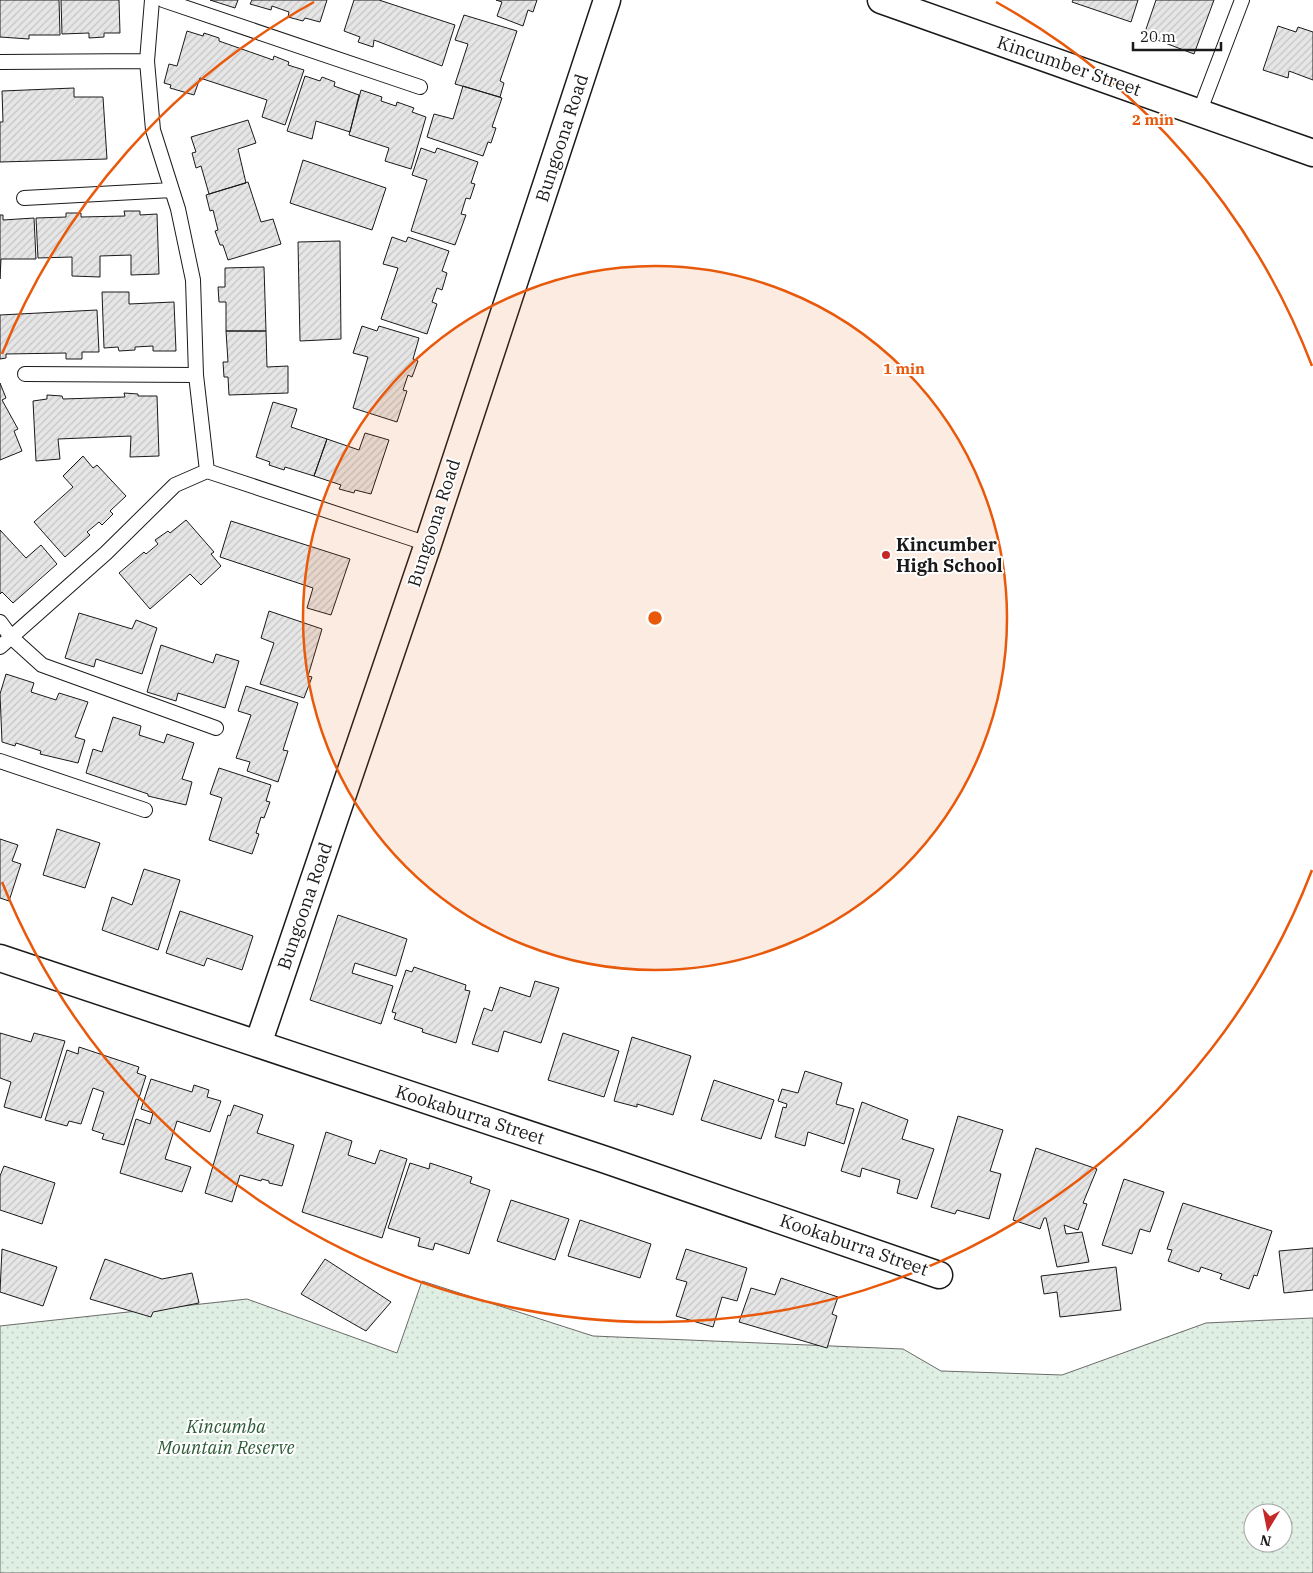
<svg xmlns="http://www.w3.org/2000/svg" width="1313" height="1573" viewBox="0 0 1313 1573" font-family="'IBM Plex Serif',serif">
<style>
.park{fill:url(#park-dots);stroke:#6a6a6a;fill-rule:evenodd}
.building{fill:url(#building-hatch);stroke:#1a1a1a}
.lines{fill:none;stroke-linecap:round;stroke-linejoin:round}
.lane-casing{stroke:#1a1a1a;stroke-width:16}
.street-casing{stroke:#1a1a1a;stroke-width:29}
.lane{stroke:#fff;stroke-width:14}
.street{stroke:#fff;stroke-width:26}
.ring{fill:none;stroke:#e8590c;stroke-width:2.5}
.poi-dot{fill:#c62828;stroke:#fff;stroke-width:2}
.labels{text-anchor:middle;stroke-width:4;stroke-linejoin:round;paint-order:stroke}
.street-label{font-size:18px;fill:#1a1a1a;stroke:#fff}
.poi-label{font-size:18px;font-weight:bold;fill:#1a1a1a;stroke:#fff;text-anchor:start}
.park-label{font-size:18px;font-style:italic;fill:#2b5a34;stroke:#fff}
.centre{fill:#e8590c;stroke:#fff;stroke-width:2.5}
.ring-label{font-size:15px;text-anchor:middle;font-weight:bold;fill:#e8590c;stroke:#fff;stroke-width:4;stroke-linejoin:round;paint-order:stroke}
</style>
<defs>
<pattern id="park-dots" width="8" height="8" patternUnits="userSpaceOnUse" patternTransform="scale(1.25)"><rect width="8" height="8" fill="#e0efe3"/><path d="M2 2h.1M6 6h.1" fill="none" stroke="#c0ccc2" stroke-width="1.8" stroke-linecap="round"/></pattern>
<pattern id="building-hatch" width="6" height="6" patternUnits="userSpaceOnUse" patternTransform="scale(1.25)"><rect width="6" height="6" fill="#e6e6e6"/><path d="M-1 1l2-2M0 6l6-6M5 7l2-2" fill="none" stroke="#c5c5c5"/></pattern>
</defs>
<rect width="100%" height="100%" fill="#fff"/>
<path class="park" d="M422 1281 593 1336 903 1349 941 1371 1062 1375 1206 1323 1313 1318V1573H0V1326L247 1299 397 1353ZM1253 1513H1283V1543H1253Z"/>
<path class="building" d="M0 0H59L60 35H29V39L0 37Z
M61 0H119L120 33H104V37L89 38V33L62 34Z
M210 0H238L235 8Z
M252 0H327L320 22 305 18 303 21 288 17 289 12 272 6 271 10 250 4Z
M354 0H379L455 25 442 66 374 40 373 47 358 42 360 37 344 31Z
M496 0H537L533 12 528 10 523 26 497 16 502 2Z
M1073 0H1138L1131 22 1072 2Z
M1156 0H1214L1194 54 1144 35Z
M464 15 517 31 500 81 504 83 500 97 455 84 468 44 455 40Z
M1278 26 1296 32 1298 27 1313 32V80L1289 71 1288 78 1263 70Z
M187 31 203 36 204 33 219 38V41L273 60 274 56 289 62 288 65 304 70 285 125 262 117 267 100 200 78 194 95 170 88 171 85 164 83 169 64 177 66Z
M305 76 320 81 322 77 335 82 334 86 359 95 350 132 316 121 312 139 287 131Z
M463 86 502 98 492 127 496 128 491 143 488 142 483 156 427 137 434 114 453 119Z
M74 88V97H103L107 159 0 162V122H3L2 91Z
M361 90 382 97 381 101 396 106 397 102 414 108 412 112 426 117 411 169 385 161 389 148 349 135Z
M248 120 256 143 238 149 246 183 209 194 201 166 196 168 192 153 196 152 191 137Z
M421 148 435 153 437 148 478 162 471 183 475 184 470 199 466 198 461 214 466 215 455 245 411 231 427 180 412 175Z
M303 160 386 188 372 230 290 203Z
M248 182 261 222 273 219 281 244 228 260 223 245H220L215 231 218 230 213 210 210 211 206 195Z
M124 211H140V215L157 214 159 274 131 275V255L100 256V277L72 276V257L38 258 36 218 66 217V213H81V217L125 216Z
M0 215H3V220L34 218 36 259H1L0 279Z
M392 237 406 242 408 237 449 251 442 271 447 273 442 290 437 288 432 302 437 304 427 334 381 319 398 268 383 264Z
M340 241 341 339 300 341 298 242Z
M264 267 266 331H226V302H219L218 287H225V268Z
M102 292H129V304L174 302 176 351H153V346L135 347V350L119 351 118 347 104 348Z
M97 310 99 352H82V359H66V353L6 354V358L0 359V315Z
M362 326 377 331 379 326 419 338 413 359 418 361 412 377 408 375 403 390 407 391 397 422 353 408 368 357 353 353Z
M226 331H266L267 367 288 366V393L229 395 228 377H224L223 362H228Z
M0 383 6 398 2 400 18 429 14 431 22 451 0 460Z
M124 393 138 394V396H157L159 456 130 457 131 436 58 439 60 459 36 461 33 401 47 399V395L62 396 63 399 125 397Z
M273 402 297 409 291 427 327 439 314 476 285 467 284 470 269 465 270 462 256 457Z
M365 433 389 440 371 494 355 490 354 493 339 489 341 485 314 476 327 439 359 450Z
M83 456 93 468 97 465 126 496 110 511 113 514 102 525 99 522 87 532 90 535 65 557 34 522 73 487 63 476Z
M186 520 214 552 211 554 221 566 201 585 190 574 150 609 119 573 144 552 146 554 158 544 155 540 168 531 170 533Z
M231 521 350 559 331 615 307 608 313 588 220 557Z
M0 530 26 558 41 545 57 564 13 603 2 592 0 594Z
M269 611 322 629 308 676 312 677 304 698 260 684 274 643 261 638Z
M79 613 132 629 136 620 157 628 142 674 96 659 94 667 65 658Z
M161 645 213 663 216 654 239 661 225 708 178 693 176 701 147 692Z
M6 674 34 683 31 692 56 700 59 693 88 702 75 737 85 740 78 763 40 754 41 751 16 743 15 746 2 742 0 694Z
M246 686 298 703 283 750 288 751 278 782 247 771 250 762 236 758 251 715 238 711Z
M113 717 141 726 139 735 164 743 167 734 194 743 182 779 192 782 186 805 148 796V794L86 773 93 749 102 752Z
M219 768 271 785 266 801 270 802 264 818 261 817 256 833 259 834 252 854 209 840 222 798 210 794Z
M57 829 100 843 85 888 43 875Z
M0 839 18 845 12 861 21 864 9 901 0 898Z
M144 869 180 880 158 950 102 930 112 897 132 905Z
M180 911 253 936 242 970 207 958 204 966 166 953Z
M338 915 407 939 396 976 355 963 352 973 393 986 381 1024 310 1000Z
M414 967 466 985 465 990 470 991 456 1043 422 1032 423 1029 394 1019 396 1013 392 1012 406 970 412 972Z
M535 981 559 988 541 1043 504 1031 498 1052 472 1044 484 1008 492 1011 500 987 530 997Z
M0 1033 31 1042 34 1033 65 1041 41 1118 4 1107 11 1082 0 1078Z
M563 1033 619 1051 604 1097 548 1080Z
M632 1037 691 1056 673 1115 637 1104V1107L614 1101Z
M79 1047 139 1067 137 1073 146 1076 124 1145 102 1139 104 1134 92 1130 104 1092 93 1088 81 1124 69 1121 67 1126 45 1120 67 1050 78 1054Z
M805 1071 842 1083 836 1104 854 1109 844 1144 808 1132 805 1146 775 1137 783 1107 786 1108 787 1104 778 1101 782 1089 798 1093Z
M151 1079 192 1092 194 1085 209 1090 207 1097 221 1101 210 1132 177 1121 165 1159 191 1167 182 1192 120 1173 136 1119 150 1124 153 1113 141 1109Z
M714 1080 774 1100 761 1139 701 1120Z
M862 1102 908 1120 902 1139 934 1149 917 1199 897 1193 900 1180 862 1168 860 1177 841 1171Z
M234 1105 263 1115 257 1133 294 1145 282 1186 269 1183V1181L262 1179 261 1181 240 1175 232 1202 205 1193 228 1115 230 1116Z
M958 1116 1003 1130 990 1171 1001 1174 989 1219 957 1210 955 1214 931 1207Z
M326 1132 352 1141 348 1155 375 1164 380 1150 407 1159 382 1238 302 1212Z
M1036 1148 1097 1169 1083 1203 1087 1204 1078 1230 1064 1225 1066 1234 1082 1232 1089 1262 1057 1267 1046 1218H1044L1040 1229 1013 1220Z
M410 1163 429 1169 430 1163 472 1177 470 1183 490 1190 469 1254 435 1243 433 1250 418 1246 420 1238 388 1228Z
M4 1166 55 1183 42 1224 0 1210V1176Z
M1124 1179 1164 1192 1150 1232 1140 1229 1132 1254 1102 1245Z
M511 1200 569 1219 555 1260 497 1241Z
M1183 1203 1272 1231 1257 1276 1254 1275 1249 1289 1220 1279 1222 1274 1201 1267 1199 1272 1168 1261 1172 1250 1167 1249Z
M580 1220 651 1244 640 1278 568 1256Z
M1313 1248V1290L1284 1293 1279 1251Z
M2 1249 57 1267 43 1306 0 1292Z
M686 1249 747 1268 737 1301 722 1297 713 1327 676 1316 687 1282 676 1279Z
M105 1259 162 1279 192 1273 199 1303 153 1312 151 1317 90 1299Z
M325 1259 391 1302 366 1331 301 1294Z
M1116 1267 1121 1310 1060 1317 1057 1292 1044 1294 1041 1276Z
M781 1278 838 1297 832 1314 837 1316 827 1348 739 1322 751 1288 775 1295Z"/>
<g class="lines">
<defs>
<path id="lane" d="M152 0 147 61 153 130 178 209 193 280 196 375 207 471
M163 0 420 87
M0 62 147 61
M1199 113 1242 0
M24 198 172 190
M25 374 196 375
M0 622 11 637 42 665 216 728
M0 647 106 553 175 485 207 471 428 544
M0 761 145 810"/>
<path id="street" d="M881 0 1313 153
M0 958 606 1160 939 1275
M258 1044 428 544 607 0"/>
</defs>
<use href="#lane" class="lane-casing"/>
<use href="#street" class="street-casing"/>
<use href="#lane" class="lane"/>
<use href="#street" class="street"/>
</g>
<circle cx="655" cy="618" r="352" fill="#e8590c" fill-opacity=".12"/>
<g class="ring">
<circle cx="655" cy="618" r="352"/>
<path d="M1312 870A704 704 0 0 1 2 882M2 354A704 704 0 0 1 314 2M996 2A704 704 0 0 1 1312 366"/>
</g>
<circle class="poi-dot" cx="886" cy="555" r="5"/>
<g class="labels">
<g class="street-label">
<text transform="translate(1069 66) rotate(19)" y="6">Kincumber Street</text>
<text transform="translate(562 138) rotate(-72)" y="6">Bungoona Road</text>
<text transform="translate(434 523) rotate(-72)" y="6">Bungoona Road</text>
<text transform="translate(305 906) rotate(-71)" y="6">Bungoona Road</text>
<text transform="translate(470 1115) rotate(18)" y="6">Kookaburra Street</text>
<text transform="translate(854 1245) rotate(19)" y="6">Kookaburra Street</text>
</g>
<g class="poi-label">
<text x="896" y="551">Kincumber<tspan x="896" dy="21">High School</tspan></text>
</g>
<g class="park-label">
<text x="226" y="1433">Kincumba<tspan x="226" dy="21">Mountain Reserve</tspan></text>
</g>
</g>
<circle cx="655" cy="618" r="8" class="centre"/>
<g class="ring-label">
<text x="1153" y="125">2 min</text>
<text x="904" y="374">1 min</text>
</g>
<g transform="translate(1268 1528) rotate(190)"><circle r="24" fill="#ffffff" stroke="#a3a3a3"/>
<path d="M0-4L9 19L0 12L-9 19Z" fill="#c62828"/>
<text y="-8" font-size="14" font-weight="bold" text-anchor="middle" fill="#1a1a1a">N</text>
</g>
<path d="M1133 42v8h88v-8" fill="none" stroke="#1a1a1a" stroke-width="2.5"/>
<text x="1140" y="42" font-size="15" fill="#1a1a1a" stroke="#ffffff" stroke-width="4" paint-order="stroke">20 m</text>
</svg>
